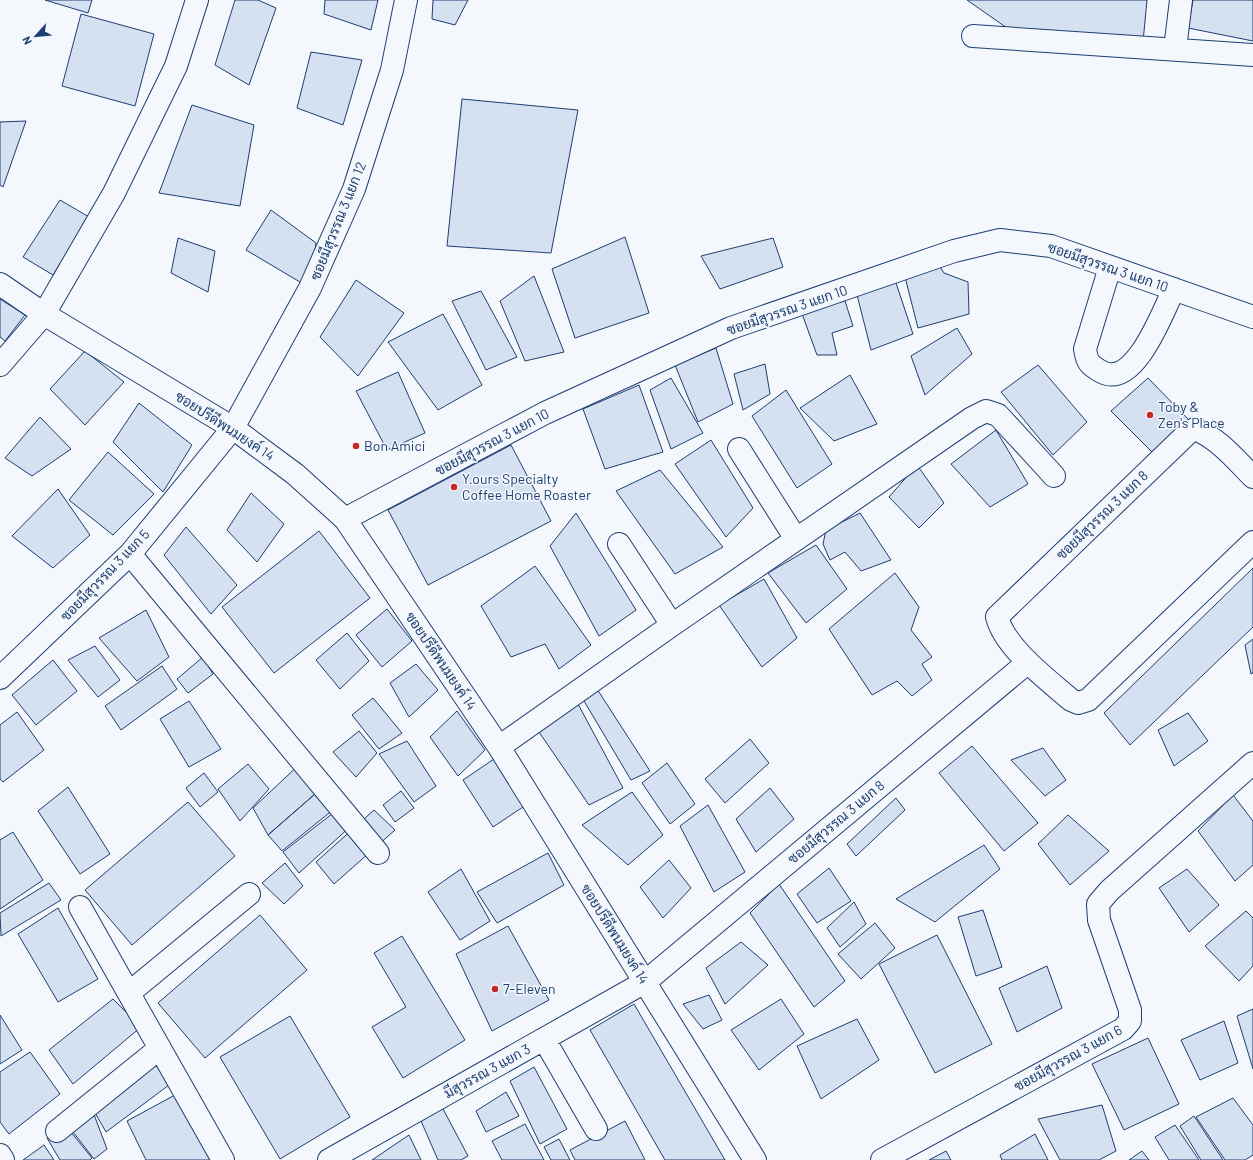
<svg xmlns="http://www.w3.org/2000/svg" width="1253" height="1160" viewBox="0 0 1253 1160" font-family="Barlow,Sarabun,sans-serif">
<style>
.building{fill:#d5e0f0;stroke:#1d3f73}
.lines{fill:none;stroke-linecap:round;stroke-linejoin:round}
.minor-casing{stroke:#1d3f73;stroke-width:24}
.minor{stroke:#f4f7fb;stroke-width:22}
.poi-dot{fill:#c62828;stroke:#f4f7fb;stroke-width:1.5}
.labels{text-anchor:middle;stroke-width:3;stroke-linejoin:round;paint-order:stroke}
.street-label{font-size:14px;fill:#1d3f73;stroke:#f4f7fb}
.poi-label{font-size:14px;fill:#1d3f73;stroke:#f4f7fb;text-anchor:start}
</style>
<rect width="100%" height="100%" fill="#f4f7fb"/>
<path class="building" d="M45 0H92L88 13Z
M235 0H258L276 8 249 85 215 65Z
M325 0H378L371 30 324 14Z
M433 0H468L455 25 432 19Z
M967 0H1147L1143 42 1007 28Z
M1193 0H1253V41L1188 28Z
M81 14 154 34 135 106 62 86Z
M311 52 362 60 343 125 297 108Z
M462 99 578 110 551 253 447 246Z
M192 105 254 125 240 206 159 193Z
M26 121 3 187 0 185V122Z
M60 200 89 217 53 275 23 257Z
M271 210 316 243 310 288 246 250Z
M625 237 649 313 575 338 552 269Z
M178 238 215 251 208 292 171 273Z
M773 238 783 267 720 289 701 256Z
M938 264 944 273 968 282 969 314 918 328 904 273Z
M534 276 564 352 525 361 500 301Z
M356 280 404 313 358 376 320 337Z
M895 280 913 334 871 350 857 295Z
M481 291 517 357 486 370 452 301Z
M0 299 25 315 5 341 0 337Z
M845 301 853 326 832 333 837 355H817L801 311Z
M443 314 482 385 438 410 388 342Z
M957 328 972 354 925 395 911 356Z
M716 348 733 404 698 422 675 365Z
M85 351 124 382 85 425 50 389Z
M765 364 770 394 743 410 734 374Z
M1038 365 1087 422 1053 455 1001 392Z
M398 372 425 433 387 450 356 391Z
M850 375 877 424 834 441 800 408Z
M671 378 703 433 671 449 650 390Z
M1148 378 1189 420 1153 453 1111 411Z
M639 385 663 452 605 469 583 409Z
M786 390 832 464 797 488 752 416Z
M139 403 192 445 163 492 113 442Z
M40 417 71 449 32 476 5 458Z
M996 430 1028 484 990 507 951 464Z
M711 440 753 508 726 537 675 464Z
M511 445 551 521 428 585 388 510Z
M108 452 154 494 113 535 69 500Z
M917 465 944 503 919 528 889 497Z
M660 470 723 547 675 574 616 491Z
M58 489 90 535 53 568 12 536Z
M251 493 284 524 257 562 227 530Z
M576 513 636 610 599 636 550 546Z
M860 513 891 560 861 571 845 552 830 560 823 544 826 530Z
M186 527 237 585 211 614 164 555Z
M319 531 370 598 274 673 222 607Z
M816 545 847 589 806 623 768 573Z
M535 566 591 645 559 669 545 644 511 657 481 606Z
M1253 568V627L1130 745 1104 713Z
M895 573 919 607 911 630 932 657 922 664 932 680 912 696 897 681 872 695 829 629Z
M764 579 797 638 762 667 719 605Z
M387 609 412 641 382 667 356 635Z
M146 610 169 657 137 681 99 638Z
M347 633 369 661 340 689 316 660Z
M1253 639V673L1251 674 1245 645Z
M95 646 120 680 98 697 68 660Z
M203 657 213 674 188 693 177 679Z
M53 660 77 691 36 725 12 695Z
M416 664 438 690 409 717 390 683Z
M162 666 177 689 121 730 105 706Z
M597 689 650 771 631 780 584 701Z
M373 698 402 733 379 749 352 715Z
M189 701 221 749 189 767 160 719Z
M578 704 623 788 589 805 539 732Z
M457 711 485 750 458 776 430 737Z
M17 712 44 750 3 782 0 779V725Z
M1188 713 1208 741 1174 766 1158 730Z
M359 731 377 753 356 777 333 752Z
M750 739 769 763 725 803 705 779Z
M407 741 436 786 414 802 379 754Z
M972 746 1038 823 1004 851 939 773Z
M1043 748 1066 780 1045 796 1011 760Z
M494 759 526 805 493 827 463 780Z
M302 762 323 787 268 835 253 808Z
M667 763 695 804 670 824 642 783Z
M248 764 269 789 240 821 218 789Z
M204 773 218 792 200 807 186 788Z
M68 787 110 854 80 874 38 811Z
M323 787 339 805 282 851 268 835Z
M770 788 794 819 756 852 736 819Z
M401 791 414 808 395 822 383 805Z
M632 792 663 835 628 865 582 825Z
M1233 795 1253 821V865L1235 881 1198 831Z
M896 798 905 810 856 856 847 844Z
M188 802 235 856 132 945 85 890Z
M708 805 745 872 714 892 680 826Z
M337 810 350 827 299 873 283 852Z
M374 810 395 830 334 884 316 862Z
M1068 815 1109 851 1070 885 1038 844Z
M13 832 43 880 0 909V840Z
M984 845 1000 869 935 922 896 899Z
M548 853 564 885 497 923 477 892Z
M669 860 691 888 663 918 640 887Z
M285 863 303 886 284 904 262 883Z
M829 868 851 901 817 923 797 894Z
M461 869 490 921 460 940 428 892Z
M1187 869 1219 905 1189 932 1159 888Z
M49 883 61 900 1 936 0 913Z
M779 884 845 981 814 1007 750 913Z
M854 902 866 924 840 947 827 928Z
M58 908 98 979 58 1002 18 934Z
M983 910 1002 967 976 976 958 917Z
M1246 911 1253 918V966L1239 981 1205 946Z
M260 915 307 970 205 1058 158 1003Z
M875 923 895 948 861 979 838 954Z
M508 926 549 1000 492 1031 456 954Z
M937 935 992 1044 935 1073 879 964Z
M402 936 465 1040 403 1078 372 1027 406 1007 374 953Z
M741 942 768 965 725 1004 706 968Z
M1047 966 1062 1008 1017 1032 999 988Z
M709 995 722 1020 703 1029 683 1004Z
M113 999 141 1027 73 1084 49 1050Z
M781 999 804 1034 759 1070 731 1030Z
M634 1004 725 1160H665L590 1030Z
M1253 1009V1069L1237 1016Z
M0 1015 22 1050 0 1064Z
M290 1016 350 1117 280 1159 220 1057Z
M857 1019 879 1060 821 1099 797 1046Z
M1224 1021 1238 1063 1200 1080 1181 1040Z
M1148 1038 1179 1104 1124 1130 1092 1064Z
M30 1052 60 1094 9 1134 0 1122V1072Z
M152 1054 169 1085 106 1132 90 1104Z
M534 1067 567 1129 540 1144 510 1081Z
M506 1092 519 1116 486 1132 476 1111Z
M175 1095 210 1160H146L127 1121Z
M1233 1098 1253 1125V1155L1245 1160H1225L1196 1117Z
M90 1104 107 1149 94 1159 66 1123Z
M1102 1105 1116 1151 1099 1160H1060L1038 1119Z
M442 1107 468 1156 461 1160H438L421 1121Z
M1194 1116 1223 1160H1201L1180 1126Z
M62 1121 92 1158 90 1160H60L47 1138Z
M625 1121 645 1160H575L570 1150Z
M525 1124 544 1160H502L492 1141Z
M1175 1125 1199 1160H1169L1155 1137Z
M1035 1134 1048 1160H1002L1000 1155Z
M409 1135 421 1160H372Z
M559 1139 570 1160H551L544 1147Z
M44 1145 54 1160H23Z
M946 1151 951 1160H929Z
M1142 1151 1149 1160H1129Z"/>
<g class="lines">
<defs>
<path id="minor" d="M973 36 1253 55
M1175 49 1181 0
M1110 267 1085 349C1087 362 1089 365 1102 372 1135 389 1163 311 1174 289
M0 284 44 314 233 428 295 474 345 519 499 747 755 1160
M0 365 44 314 114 193 176 66 197 0
M739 449 796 539
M1253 477C1236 460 1218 438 1195 429L1189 432 997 617C1005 648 1047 679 1071 700L1078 703 1088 700 1253 542
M345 519 545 413 731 328 954 251 1000 240 1051 246 1253 317
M619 544 672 625
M130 554 378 853
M0 678 130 554 233 428 310 288 354 189 392 70 406 0
M499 747 672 625 972 418 986 411 998 415 1054 476
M80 907 223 1160
M129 993 249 894
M544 1039 596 1129
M57 1131 160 1048
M0 1155 3 1160
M329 1160 645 982 1027 663
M882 1160 1123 1029 1130 1021V1010L1099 920 1098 904 1109 891 1253 763"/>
</defs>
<use href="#minor" class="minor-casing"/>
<use href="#minor" class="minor"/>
</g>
<g class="poi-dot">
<circle cx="1150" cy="415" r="4"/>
<circle cx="356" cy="446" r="4"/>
<circle cx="454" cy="487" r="4"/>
<circle cx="495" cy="989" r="4"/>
</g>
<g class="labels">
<g class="street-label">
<text transform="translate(338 221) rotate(-68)" y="5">ซอยมีสุวรรณ 3 แยก 12</text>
<text transform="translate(1108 267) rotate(19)" y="5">ซอยมีสุวรรณ 3 แยก 10</text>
<text transform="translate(787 310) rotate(-19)" y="5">ซอยมีสุวรรณ 3 แยก 10</text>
<text transform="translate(225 426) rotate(33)" y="5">ซอยปรีดีพนมยงค์ 14</text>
<text transform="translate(492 442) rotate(-28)" y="5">ซอยมีสุวรรณ 3 แยก 10</text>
<text transform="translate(1102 515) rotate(-44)" y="5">ซอยมีสุวรรณ 3 แยก 8</text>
<text transform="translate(105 575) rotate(-46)" y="5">ซอยมีสุวรรณ 3 แยก 5</text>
<text transform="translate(441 661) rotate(56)" y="5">ซอยปรีดีพนมยงค์ 14</text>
<text transform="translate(836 822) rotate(-40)" y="5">ซอยมีสุวรรณ 3 แยก 8</text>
<text transform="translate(615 934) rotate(58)" y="5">ซอยปรีดีพนมยงค์ 14</text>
<text transform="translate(1068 1058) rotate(-29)" y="5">ซอยมีสุวรรณ 3 แยก 6</text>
<text transform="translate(487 1071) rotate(-29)" y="5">มีสุวรรณ 3 แยก 3</text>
</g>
<g class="poi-label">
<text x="1158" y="412">Toby &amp;<tspan x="1158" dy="16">Zen's Place</tspan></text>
<text x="364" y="451">Bon Amici</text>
<text x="462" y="484">Y.ours Specialty<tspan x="462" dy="16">Coffee Home Roaster</tspan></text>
<text x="503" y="994">7-Eleven</text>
</g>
</g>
<g transform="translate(36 36) rotate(243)" stroke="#f4f7fb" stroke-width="3" paint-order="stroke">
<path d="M0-3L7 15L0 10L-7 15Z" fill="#1d3f73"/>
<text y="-6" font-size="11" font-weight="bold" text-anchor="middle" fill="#1d3f73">N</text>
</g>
</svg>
